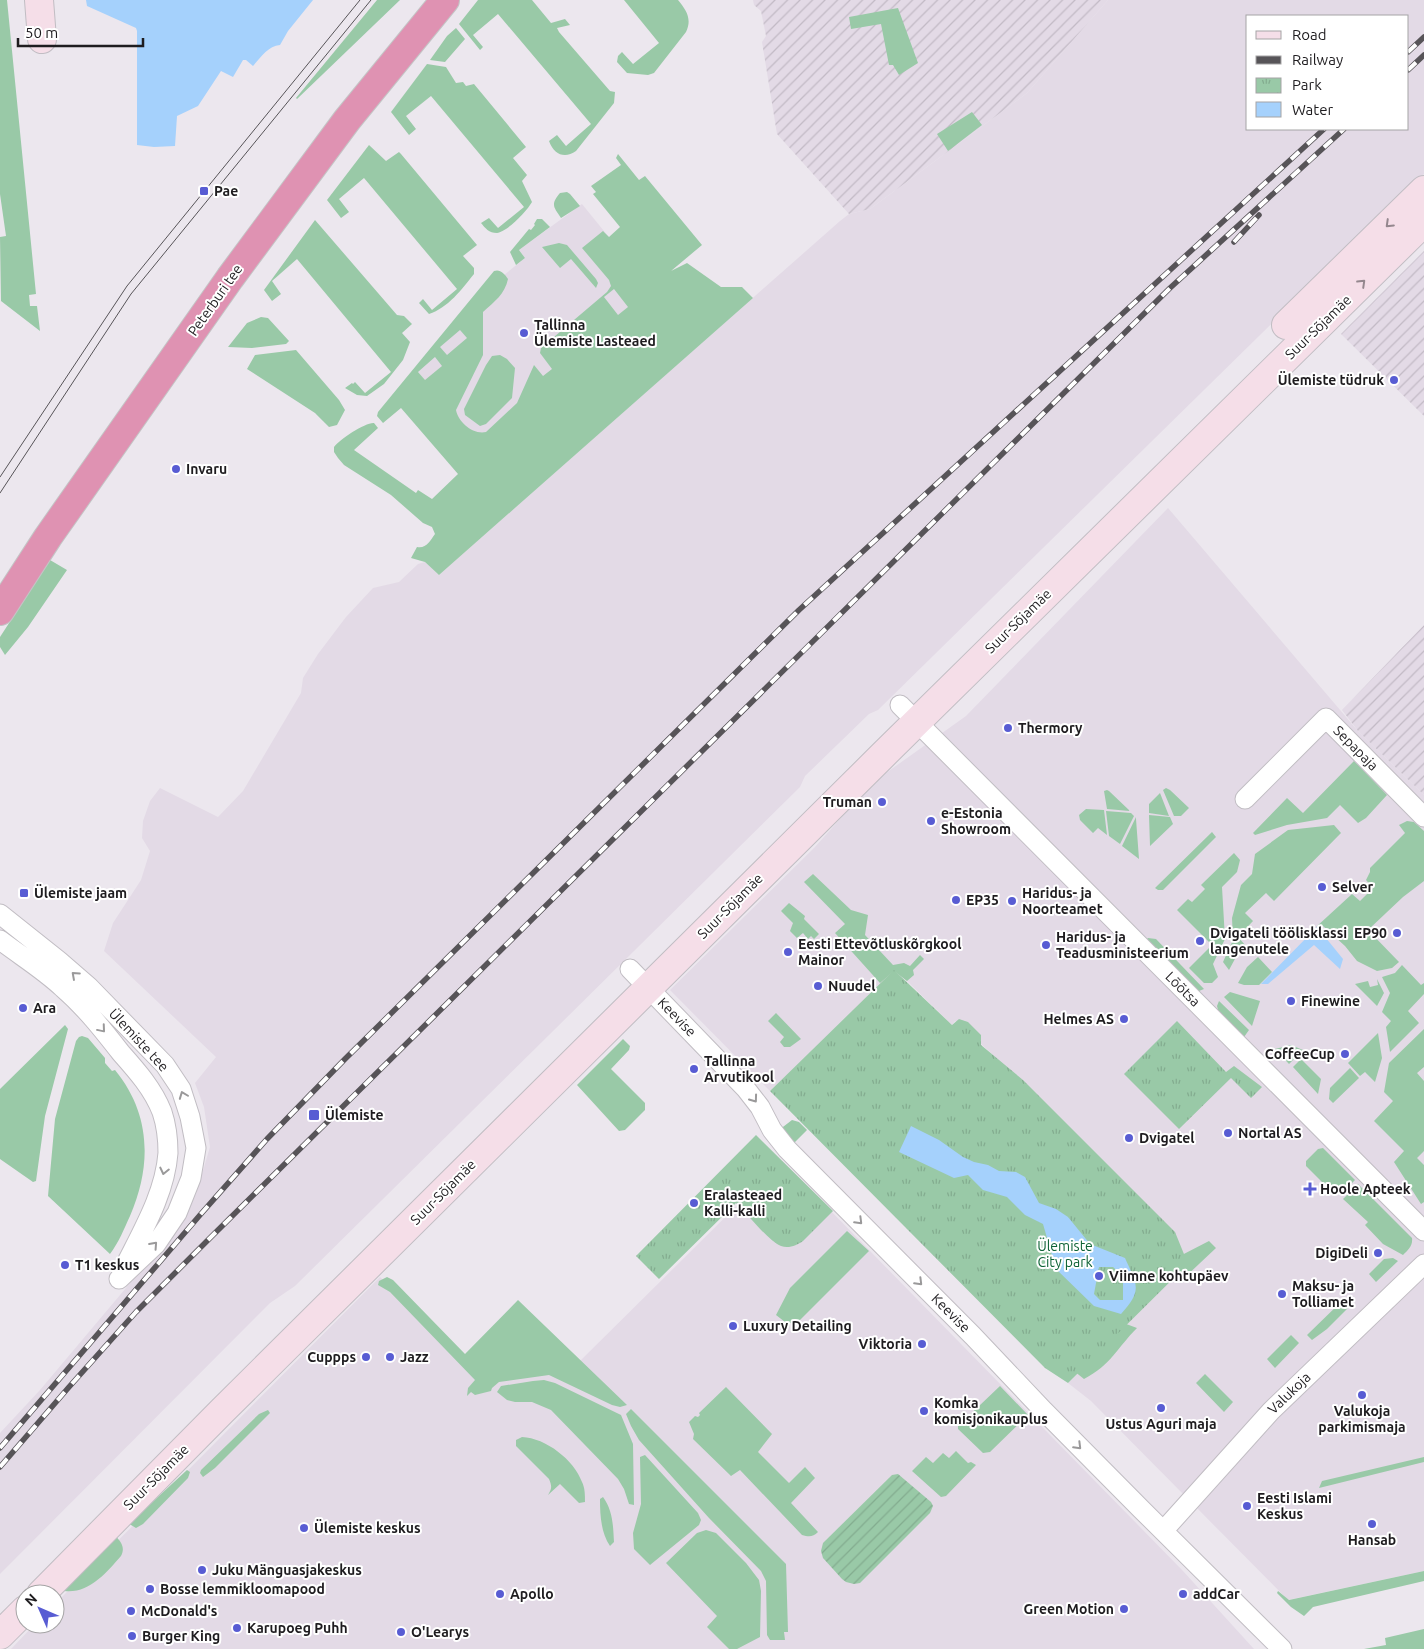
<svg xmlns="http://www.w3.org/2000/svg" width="1424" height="1649" viewBox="0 0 1424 1649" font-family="Ubuntu,sans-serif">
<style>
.built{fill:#e3dae6;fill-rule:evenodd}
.industrial{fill:url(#industrial-furrows)}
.grass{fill:#99c9a7;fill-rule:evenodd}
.park{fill:url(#park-tufts)}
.garden{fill:url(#garden-furrows)}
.water{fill:#a5d1fc;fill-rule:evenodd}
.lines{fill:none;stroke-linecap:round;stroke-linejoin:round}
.street-casing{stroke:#c1bdc3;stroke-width:21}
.secondary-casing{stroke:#c1bdc3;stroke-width:30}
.highway-casing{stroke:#c4c4c5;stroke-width:30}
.street{stroke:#fff;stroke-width:19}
.secondary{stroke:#f5dee8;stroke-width:28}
.highway{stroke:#df92b2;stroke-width:28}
.tram{stroke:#575458;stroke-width:1}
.rail-casing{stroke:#575458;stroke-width:5.5}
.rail{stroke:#fff;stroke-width:4;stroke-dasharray:11;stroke-linecap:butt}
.oneway{stroke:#94878e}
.oneway2{stroke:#9a999a}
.poi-dot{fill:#585cd3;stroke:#fff;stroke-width:2}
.labels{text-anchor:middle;stroke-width:4;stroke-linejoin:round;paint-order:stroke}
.poi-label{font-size:14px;font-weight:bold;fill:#1e1c1f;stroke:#fff;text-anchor:start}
.street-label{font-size:14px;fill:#1e1c1f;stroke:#fff}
.park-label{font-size:14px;fill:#0e6336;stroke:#fff}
</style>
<defs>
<pattern id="industrial-furrows" width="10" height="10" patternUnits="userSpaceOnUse" patternTransform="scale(1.25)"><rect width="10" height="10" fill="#e3dae6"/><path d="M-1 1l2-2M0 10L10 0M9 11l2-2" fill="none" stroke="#c2bac5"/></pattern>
<pattern id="park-tufts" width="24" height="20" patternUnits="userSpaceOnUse" patternTransform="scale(1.25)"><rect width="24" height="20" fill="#99c9a7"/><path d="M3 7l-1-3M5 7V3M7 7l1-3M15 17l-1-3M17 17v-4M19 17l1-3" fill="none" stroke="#83ac8f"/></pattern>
<pattern id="garden-furrows" width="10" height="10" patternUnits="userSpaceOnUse" patternTransform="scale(1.25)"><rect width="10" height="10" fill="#99c9a7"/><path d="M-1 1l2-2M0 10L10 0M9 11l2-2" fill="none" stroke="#83ac8f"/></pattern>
</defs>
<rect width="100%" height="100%" fill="#ece7ee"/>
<path class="built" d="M1108 0H1424V174L878 710 869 714 805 776 800 787 295 1286 270 1303 0 1574V1433L40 1390 179 1225 196 1194 210 1147 204 1107 195 1083 216 1057 104 951 113 923 141 880 150 851 142 838 143 821 150 801 160 788 218 817 243 791 301 693 303 678 318 654 346 617 373 588 399 582 418 564 425 562 439 575 840 221 849 214 870 209 1027 93ZM1248 16H1408V129H1248Z
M582 204 608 236 669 285 456 472 423 378 418 372 435 357 439 347 487 289 525 258 519 250Z
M1168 508 1358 731 1424 795V1571L1288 1600 1091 1401 1068 1383 1188 1264 990 1052 955 1021 952 1025 907 981 894 971 770 1091 670 990 815 847 848 810 886 773 966 716Z
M782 1161 1183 1571 1254 1649H11L35 1624H55V1604L380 1277 465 1357 526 1313 580 1361Z"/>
<path class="industrial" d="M753 0H1108L1027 93 870 209 849 214 777 134 762 42 766 36 761 11 754 5Z
M1424 251V416L1341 334Z
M1424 625V795L1358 731 1342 710Z"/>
<path class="grass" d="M0 0H7L36 294 29 295 30 306H37L40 331 1 301 0 237 6 236 0 194Z
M377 0H400L297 99 296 98Z
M478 0H532L551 23 565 19 570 25 557 28 559 32 610 91 615 92 614 103 576 151C565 159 554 155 549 141L557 135 566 146 591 124 498 14 473 35 483 47 480 50 459 24Z
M624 0H678C687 11 692 19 686 32L654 73 648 75 627 73 617 62 618 56 622 52 633 64 659 43Z
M898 8 918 63 899 75 893 65H889L881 24 851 29 849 17Z
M456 28 465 39 445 62 430 60 447 36Z
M427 64 446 67 456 83 463 82 466 86 474 84 526 147 513 158 527 175 522 181 532 202C527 211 507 232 497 233 489 233 485 228 481 223L489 218 498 228 524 207 431 96 406 116 416 129 409 135 391 112Z
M972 112 982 125 948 151 937 134Z
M369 145 386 161 399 152 401 154 477 245 463 256 474 268V274C462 289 448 308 429 314L419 303 423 299 432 310 457 289 364 178 339 199 349 212 341 218 327 200Z
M618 154 639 180 645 176 702 245 671 271 687 263 721 287H742L753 298 439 575 425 562 411 558 417 547C426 549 430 541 435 534L432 527 423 523 391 495 344 465 338 458 334 452V447C340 439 366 422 374 423L378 428 354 450 416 493 418 490 432 499 458 474 401 408 383 423 377 416 378 412 494 271C500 269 504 273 508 279 505 294 494 302 483 312V355L456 410C458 422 473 435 486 432L517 403 534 365 543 376 552 369 540 353 541 348 607 292 611 286 609 280 582 248 603 231 609 237 620 227 593 194 596 192 591 186 621 165 616 158ZM614 289 628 307 618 315 604 297ZM460 330 467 338 447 355 440 347ZM435 357 442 366 425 380 418 372Z
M567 192 570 194 580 206 561 218C554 207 550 205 560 193Z
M537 219H542L550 227 519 250 525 258 516 265 510 252 529 229 531 230 535 225 534 224Z
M315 220 397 315 404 316 412 324 402 333 410 342 403 360 384 384 367 396 357 395 345 388 352 383 353 384 355 382 365 393 391 372 297 259 272 281 281 294 272 301 264 290Z
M559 243 567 245 596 279 598 283 596 288 571 259 560 268 542 247Z
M261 317 268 318 289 341 286 344 252 348 228 347 247 323Z
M296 350 339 400 345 410 337 425 329 427 315 413 247 369 255 355Z
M500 355 507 359 515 368 512 398 486 424 480 426 465 415 464 409 486 365 492 356Z
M50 560 67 570 28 627 5 655 0 647V637Z
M1354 761 1387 795 1366 818 1358 823 1340 805 1327 818 1287 825 1255 835 1253 833 1287 798 1303 813Z
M1166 788 1170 790 1189 808 1181 816H1174L1163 790Z
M1107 790 1109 791 1130 811 1107 809 1104 791Z
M1160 793 1169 816 1149 813V804Z
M1086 809 1104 810 1107 835 1098 828 1093 833 1080 820 1079 815Z
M1106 811 1131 813 1134 816 1120 844 1109 836Z
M1149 815 1170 817 1173 824 1150 846Z
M1136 817V819L1139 859 1122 846Z
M1407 821 1414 822 1424 831V881L1403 897 1368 930 1399 962 1392 968 1377 971 1357 961 1345 946 1323 926 1316 927 1352 894 1360 901 1373 888 1366 880 1370 872V868L1405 833 1399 825Z
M1334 825 1341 833 1274 901 1266 893 1245 913 1253 921 1238 937 1246 946 1236 957 1229 970 1223 962 1233 940 1232 918 1241 885 1252 874 1255 854 1288 830Z
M1212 832 1216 837 1163 890H1158L1155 888Z
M1234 853 1240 860 1237 872 1222 887 1225 939 1213 964 1218 977 1212 983H1204L1189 968 1212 945 1177 910 1188 899 1192 902 1205 889 1201 885Z
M813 874 851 910 868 915 865 935 893 965 904 963 910 966 920 955 924 959 913 970 914 975 907 981 894 971 880 983 835 933 845 924 804 882Z
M789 903 805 916 804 919 819 934 814 939 811 936 808 939 803 933 797 938 790 931 793 923 781 911Z
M1148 938 1156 939 1204 989 1199 991 1147 939Z
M1258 957 1272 972 1259 985H1244L1238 983 1247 967Z
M1402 965 1421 985 1424 983V994L1408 1011 1419 1023 1390 1052 1386 1027 1391 1021 1382 1012 1390 993 1382 977 1395 973Z
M1377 979 1384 993 1377 1006 1355 984 1368 981 1370 987 1378 985Z
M1230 992 1260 1001 1252 1026 1224 997Z
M1219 1001 1249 1030 1244 1037 1218 1010 1217 1006Z
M776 1013 801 1039 790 1047H784L780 1042 784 1037 768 1021Z
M65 1025 68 1029 45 1116 36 1181 33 1182 0 1159V1089Z
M1424 1029V1067L1417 1073 1424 1081V1151L1417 1158 1424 1165V1202L1421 1204 1394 1162 1404 1151 1374 1121 1393 1101 1384 1092 1389 1063Z
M1378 1033 1382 1058 1375 1082 1365 1072 1360 1076 1348 1063Z
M82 1036 88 1038 105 1058V1063L112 1071 115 1070C151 1114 152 1165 130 1216 124 1229 119 1242 110 1254L48 1196 55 1119 76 1041 79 1037Z
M623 1039 630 1046 629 1050 611 1069 645 1103V1110L625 1130 619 1131 577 1085Z
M1291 1045 1303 1050 1289 1064 1275 1049Z
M1301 1059 1321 1079 1318 1094 1293 1067Z
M1350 1068 1359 1078 1333 1103 1329 1099 1330 1088Z
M792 1120 799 1122 807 1130 792 1145 779 1130Z
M1323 1148 1355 1180 1341 1194H1334L1306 1166V1161L1318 1149Z
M1358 1184 1412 1238C1413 1246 1408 1250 1403 1255L1383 1244 1365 1225 1368 1222 1343 1199Z
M847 1231 869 1251 796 1324 785 1322 776 1315 790 1288Z
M1209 1241 1216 1248 1182 1280 1174 1271 1178 1257Z
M1393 1258 1398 1261 1376 1282 1369 1274 1384 1259Z
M387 1277 393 1280 465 1354 518 1300 627 1405 620 1407 612 1405 549 1375 499 1382 492 1388 491 1391 475 1395 471 1392 467 1396 468 1388 475 1380 390 1292 378 1285 379 1281Z
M1344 1299 1351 1305 1327 1329 1312 1340 1307 1335Z
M1110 1318 1137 1328C1117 1348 1111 1365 1084 1379L1064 1363Z
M1291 1335 1299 1343 1275 1368 1267 1359Z
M1205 1374 1233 1402 1224 1412 1196 1383Z
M533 1381 544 1380 555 1383 621 1415 633 1444 634 1505 629 1504 624 1489 618 1479 551 1410 532 1402H515L507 1400 497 1392 501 1386Z
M1000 1386 1028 1415 990 1452 983 1453 958 1429V1426Z
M726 1387 772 1434 758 1452 789 1483 805 1467 815 1478 791 1503 818 1532C813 1537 809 1537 802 1535L740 1470 731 1476 693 1439 694 1434 689 1422 695 1416 698 1417 700 1415 699 1413Z
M631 1409 786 1564 788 1632H784L785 1640H770L767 1635 766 1581 761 1571 709 1518 639 1440 631 1426 626 1414Z
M268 1410 270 1413 215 1468 203 1477 200 1473 201 1470 259 1414Z
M522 1437C546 1438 574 1460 582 1482 585 1488 585 1495 585 1502L579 1503 560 1484 548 1495C552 1489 552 1486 549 1479L516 1446V1440Z
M956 1451 968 1463 971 1462 976 1465 946 1496 941 1497 912 1471 926 1457 933 1463 943 1453 949 1458Z
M645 1455 698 1513 701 1520 699 1525 650 1565 634 1549 633 1533 641 1504 640 1457Z
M1424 1457V1462L1319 1488 1322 1481Z
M187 1470 190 1472 188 1478 143 1524 136 1528 126 1522 146 1508Z
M603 1497C613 1511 613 1525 614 1542L610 1546C601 1533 600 1515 600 1499Z
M706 1530 716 1533 746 1563 759 1580 761 1591 760 1637 737 1649H729L707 1627 717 1616 666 1563 697 1533Z
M113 1533C120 1541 126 1546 121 1556 106 1573 89 1594 64 1591L71 1579Z
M1424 1571V1581L1313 1607 1304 1616 1291 1607 1277 1593 1278 1591 1289 1600Z
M1424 1629V1649H1364L1386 1645 1385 1638Z"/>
<path class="park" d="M894 970 952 1025 959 1019 968 1022 981 1035V1045L1023 1080 1175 1232 1188 1264 1068 1383 1045 1368 770 1091Z
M1177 1021 1226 1072 1234 1066 1262 1087 1251 1098 1231 1078 1179 1129 1124 1074Z
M756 1135 833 1211 803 1241C797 1245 789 1249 781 1246 768 1241 747 1213 736 1203L659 1279 636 1256Z"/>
<path class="garden" d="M898 1474 931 1502 933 1506 930 1513 860 1583 854 1584 846 1582 842 1579 823 1558 821 1551 823 1543 892 1475Z"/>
<path class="water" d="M86 0H313L288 31 280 45C268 46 261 57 253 66L246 60H243L233 77 221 71 198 106 177 116 175 146 154 147 137 145V31L136 28 87 6Z
M1317 927 1343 959 1340 969 1314 945 1268 984H1261Z
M911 1126 939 1140 963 1157 974 1162 988 1165 999 1171 1016 1172 1025 1177 1039 1203 1056 1209 1068 1217 1090 1244 1125 1258C1137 1285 1143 1290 1121 1314L1094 1306 1056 1269 1043 1224 1025 1215 1007 1197 983 1190 968 1175 954 1178 899 1152ZM1099 1267H1113L1123 1276V1300H1100L1094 1294Z"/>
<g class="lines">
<defs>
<path id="street" d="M900 705 1424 1231
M1245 799 1326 718 1424 817
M0 914 59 961 89 987 165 1065 181 1089 190 1117 196 1148 191 1178 177 1213 156 1244 119 1279
M0 940C21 956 44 970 63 988 85 1007 103 1030 121 1053 137 1071 153 1089 162 1112 166 1124 168 1140 168 1153 165 1193 143 1230 125 1266
M630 969 746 1089 760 1107 772 1130 787 1149 973 1336 1044 1411 1141 1509 1282 1649
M1163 1531 1271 1411 1424 1264"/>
<path id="secondary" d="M39 0 42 39
M1286 325 1424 190
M41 1594 222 1411 882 756 1424 222
M0 1635 25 1610"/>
<path id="highway" d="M0 611 48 537 230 278 347 120 445 0"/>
</defs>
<use href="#street" class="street-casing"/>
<use href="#secondary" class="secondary-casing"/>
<use href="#highway" class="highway-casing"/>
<use href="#street" class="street"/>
<use href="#secondary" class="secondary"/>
<use href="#highway" class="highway"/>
<path class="tram" d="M0 477 127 286 360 0
M0 493 131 294 371 0"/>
<defs>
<path id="rail" d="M1408 52 1424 37
M1408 70 1424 55
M1234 242 1259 215
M0 1448 200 1215 267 1139 345 1059 799 610 1324 129
M0 1467 69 1387 136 1312 210 1238 1170 288 1344 129"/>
</defs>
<use href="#rail" class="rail-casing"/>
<use href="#rail" class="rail"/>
</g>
<defs><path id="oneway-chevron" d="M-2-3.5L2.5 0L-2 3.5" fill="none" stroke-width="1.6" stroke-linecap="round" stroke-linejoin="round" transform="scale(1.25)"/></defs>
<g class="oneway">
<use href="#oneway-chevron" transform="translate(1389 224) rotate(136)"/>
<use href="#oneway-chevron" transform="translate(1362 283) rotate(-44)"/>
</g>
<g class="oneway2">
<use href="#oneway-chevron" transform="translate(75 975) rotate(-138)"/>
<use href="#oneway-chevron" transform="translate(102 1029) rotate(50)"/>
<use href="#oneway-chevron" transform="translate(183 1095) rotate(-111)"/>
<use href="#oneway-chevron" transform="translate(754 1099) rotate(54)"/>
<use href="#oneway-chevron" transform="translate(164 1171) rotate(103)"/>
<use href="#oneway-chevron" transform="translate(859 1221) rotate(45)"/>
<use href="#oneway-chevron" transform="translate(154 1245) rotate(-48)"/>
<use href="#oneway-chevron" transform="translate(919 1282) rotate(45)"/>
<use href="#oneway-chevron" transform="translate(1078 1446) rotate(45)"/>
</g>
<g class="poi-dot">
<rect x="199" y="186" width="10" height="10" rx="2.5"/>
<circle cx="524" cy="333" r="5"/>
<circle cx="1394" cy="380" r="5"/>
<circle cx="176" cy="469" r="5"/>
<circle cx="1008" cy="728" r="5"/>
<circle cx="882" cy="802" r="5"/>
<circle cx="931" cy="821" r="5"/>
<circle cx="1322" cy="887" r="5"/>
<rect x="19" y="888" width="10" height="10" rx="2.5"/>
<circle cx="956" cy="900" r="5"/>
<circle cx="1012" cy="901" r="5"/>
<circle cx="1397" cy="933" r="5"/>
<circle cx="1200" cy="941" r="5"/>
<circle cx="1046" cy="945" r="5"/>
<circle cx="788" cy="952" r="5"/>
<circle cx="818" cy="986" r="5"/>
<circle cx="1291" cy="1001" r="5"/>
<circle cx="23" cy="1008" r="5"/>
<circle cx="1124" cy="1019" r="5"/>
<circle cx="1345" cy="1054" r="5"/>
<circle cx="694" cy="1069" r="5"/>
<rect x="308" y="1109" width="12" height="12" rx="2.5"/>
<circle cx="1228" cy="1133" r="5"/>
<circle cx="1129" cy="1138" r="5"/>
<path d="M1307.5 1181.5h5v5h5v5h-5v5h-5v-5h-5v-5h5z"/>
<circle cx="694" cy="1203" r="5"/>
<circle cx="1378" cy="1253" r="5"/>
<circle cx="65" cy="1265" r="5"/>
<circle cx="1099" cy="1276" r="5"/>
<circle cx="1282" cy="1294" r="5"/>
<circle cx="733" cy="1326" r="5"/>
<circle cx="922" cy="1344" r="5"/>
<circle cx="366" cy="1357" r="5"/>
<circle cx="390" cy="1357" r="5"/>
<circle cx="1362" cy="1395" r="5"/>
<circle cx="1161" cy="1408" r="5"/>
<circle cx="924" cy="1411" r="5"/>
<circle cx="1247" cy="1506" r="5"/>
<circle cx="1372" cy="1524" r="5"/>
<circle cx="304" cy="1528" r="5"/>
<circle cx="202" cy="1570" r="5"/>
<circle cx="150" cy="1589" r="5"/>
<circle cx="500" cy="1594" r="5"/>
<circle cx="1183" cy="1594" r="5"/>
<circle cx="1124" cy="1609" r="5"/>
<circle cx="131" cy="1611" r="5"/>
<circle cx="237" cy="1628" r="5"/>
<circle cx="401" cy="1632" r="5"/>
<circle cx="132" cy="1636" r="5"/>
</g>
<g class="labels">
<g class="poi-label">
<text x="214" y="196">Pae</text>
<text x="534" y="330">Tallinna<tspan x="534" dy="16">Ülemiste Lasteaed</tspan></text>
<text x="1384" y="385" text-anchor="end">Ülemiste tüdruk</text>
<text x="186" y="474">Invaru</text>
<text x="1018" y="733">Thermory</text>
<text x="872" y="807" text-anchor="end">Truman</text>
<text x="941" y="818">e-Estonia<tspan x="941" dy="16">Showroom</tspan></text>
<text x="1332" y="892">Selver</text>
<text x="34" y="898">Ülemiste jaam</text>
<text x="1022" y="898">Haridus- ja<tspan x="1022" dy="16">Noorteamet</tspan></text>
<text x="966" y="905">EP35</text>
<text x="1210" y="938">Dvigateli töölisklassi<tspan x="1210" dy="16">langenutele</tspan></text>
<text x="1387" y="938" text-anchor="end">EP90</text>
<text x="1056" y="942">Haridus- ja<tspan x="1056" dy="16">Teadusministeerium</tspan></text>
<text x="798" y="949">Eesti Ettevõtluskõrgkool<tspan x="798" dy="16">Mainor</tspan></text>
<text x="828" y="991">Nuudel</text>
<text x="1301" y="1006">Finewine</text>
<text x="33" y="1013">Ara</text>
<text x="1114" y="1024" text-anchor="end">Helmes AS</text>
<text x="1335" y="1059" text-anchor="end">CoffeeCup</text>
<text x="704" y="1066">Tallinna<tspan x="704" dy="16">Arvutikool</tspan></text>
<text x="325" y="1120">Ülemiste</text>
<text x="1238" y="1138">Nortal AS</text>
<text x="1139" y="1143">Dvigatel</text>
<text x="1320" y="1194">Hoole Apteek</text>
<text x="704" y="1200">Eralasteaed<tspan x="704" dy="16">Kalli-kalli</tspan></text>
<text x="1368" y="1258" text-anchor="end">DigiDeli</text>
<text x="75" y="1270">T1 keskus</text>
<text x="1109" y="1281">Viimne kohtupäev</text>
<text x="1292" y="1291">Maksu- ja<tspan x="1292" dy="16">Tolliamet</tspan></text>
<text x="743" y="1331">Luxury Detailing</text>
<text x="912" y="1349" text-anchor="end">Viktoria</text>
<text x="356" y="1362" text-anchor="end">Cuppps</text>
<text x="400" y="1362">Jazz</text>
<text x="934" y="1408">Komka<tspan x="934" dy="16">komisjonikauplus</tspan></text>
<text x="1362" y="1416" text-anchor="middle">Valukoja<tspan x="1362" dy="16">parkimismaja</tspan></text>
<text x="1161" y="1429" text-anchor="middle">Ustus Aguri maja</text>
<text x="1257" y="1503">Eesti Islami<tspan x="1257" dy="16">Keskus</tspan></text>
<text x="314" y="1533">Ülemiste keskus</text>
<text x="1372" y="1545" text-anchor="middle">Hansab</text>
<text x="212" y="1575">Juku Mänguasjakeskus</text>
<text x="160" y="1594">Bosse lemmikloomapood</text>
<text x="510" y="1599">Apollo</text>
<text x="1193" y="1599">addCar</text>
<text x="1114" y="1614" text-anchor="end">Green Motion</text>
<text x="141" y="1616">McDonald's</text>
<text x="247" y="1633">Karupoeg Puhh</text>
<text x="411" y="1637">O'Learys</text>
<text x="142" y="1641">Burger King</text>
</g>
<g class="street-label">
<text transform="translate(215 300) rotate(-55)" y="5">Peterburi tee</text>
<text transform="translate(1318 327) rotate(-44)" y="5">Suur-Sõjamäe</text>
<text transform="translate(1018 621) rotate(-44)" y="5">Suur-Sõjamäe</text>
<text transform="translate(1356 748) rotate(45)" y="5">Sepapaja</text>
<text transform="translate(730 906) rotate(-45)" y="5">Suur-Sõjamäe</text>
<text transform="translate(1183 989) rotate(45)" y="5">Lõõtsa</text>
<text transform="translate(677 1017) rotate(46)" y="5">Keevise</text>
<text transform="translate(139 1040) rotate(47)" y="5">Ülemiste tee</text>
<text transform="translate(443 1192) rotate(-45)" y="5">Suur-Sõjamäe</text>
<text transform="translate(951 1313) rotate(45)" y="5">Keevise</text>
<text transform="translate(1289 1393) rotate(-44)" y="5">Valukoja</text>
<text transform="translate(156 1477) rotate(-45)" y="5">Suur-Sõjamäe</text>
</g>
<g class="park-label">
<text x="1065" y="1251">Ülemiste<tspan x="1065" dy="16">City park</tspan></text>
</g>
</g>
<rect x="1246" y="15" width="162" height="115" fill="#ffffff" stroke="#a5a4a5"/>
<rect x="1256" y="31" width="25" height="8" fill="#f5dee8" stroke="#a5a4a5"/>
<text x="1292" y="40" font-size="15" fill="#1e1c1f">Road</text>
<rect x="1256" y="56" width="25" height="8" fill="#575458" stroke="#a5a4a5"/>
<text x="1292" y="65" font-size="15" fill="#1e1c1f">Railway</text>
<rect x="1256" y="78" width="25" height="15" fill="url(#park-tufts)" stroke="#a5a4a5"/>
<text x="1292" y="90" font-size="15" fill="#1e1c1f">Park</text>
<rect x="1256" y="102" width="25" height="15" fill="#a5d1fc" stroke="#a5a4a5"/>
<text x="1292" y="115" font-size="15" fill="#1e1c1f">Water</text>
<g transform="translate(40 1609) rotate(315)"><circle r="24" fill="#ffffff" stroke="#a5a4a5"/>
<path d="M0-4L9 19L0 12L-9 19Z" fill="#585cd3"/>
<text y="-8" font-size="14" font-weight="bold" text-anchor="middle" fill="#1e1c1f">N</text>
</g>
<path d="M18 38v8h125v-8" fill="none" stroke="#1e1c1f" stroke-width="2.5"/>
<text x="25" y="38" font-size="15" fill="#1e1c1f" stroke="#ffffff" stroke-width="4" paint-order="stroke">50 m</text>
</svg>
